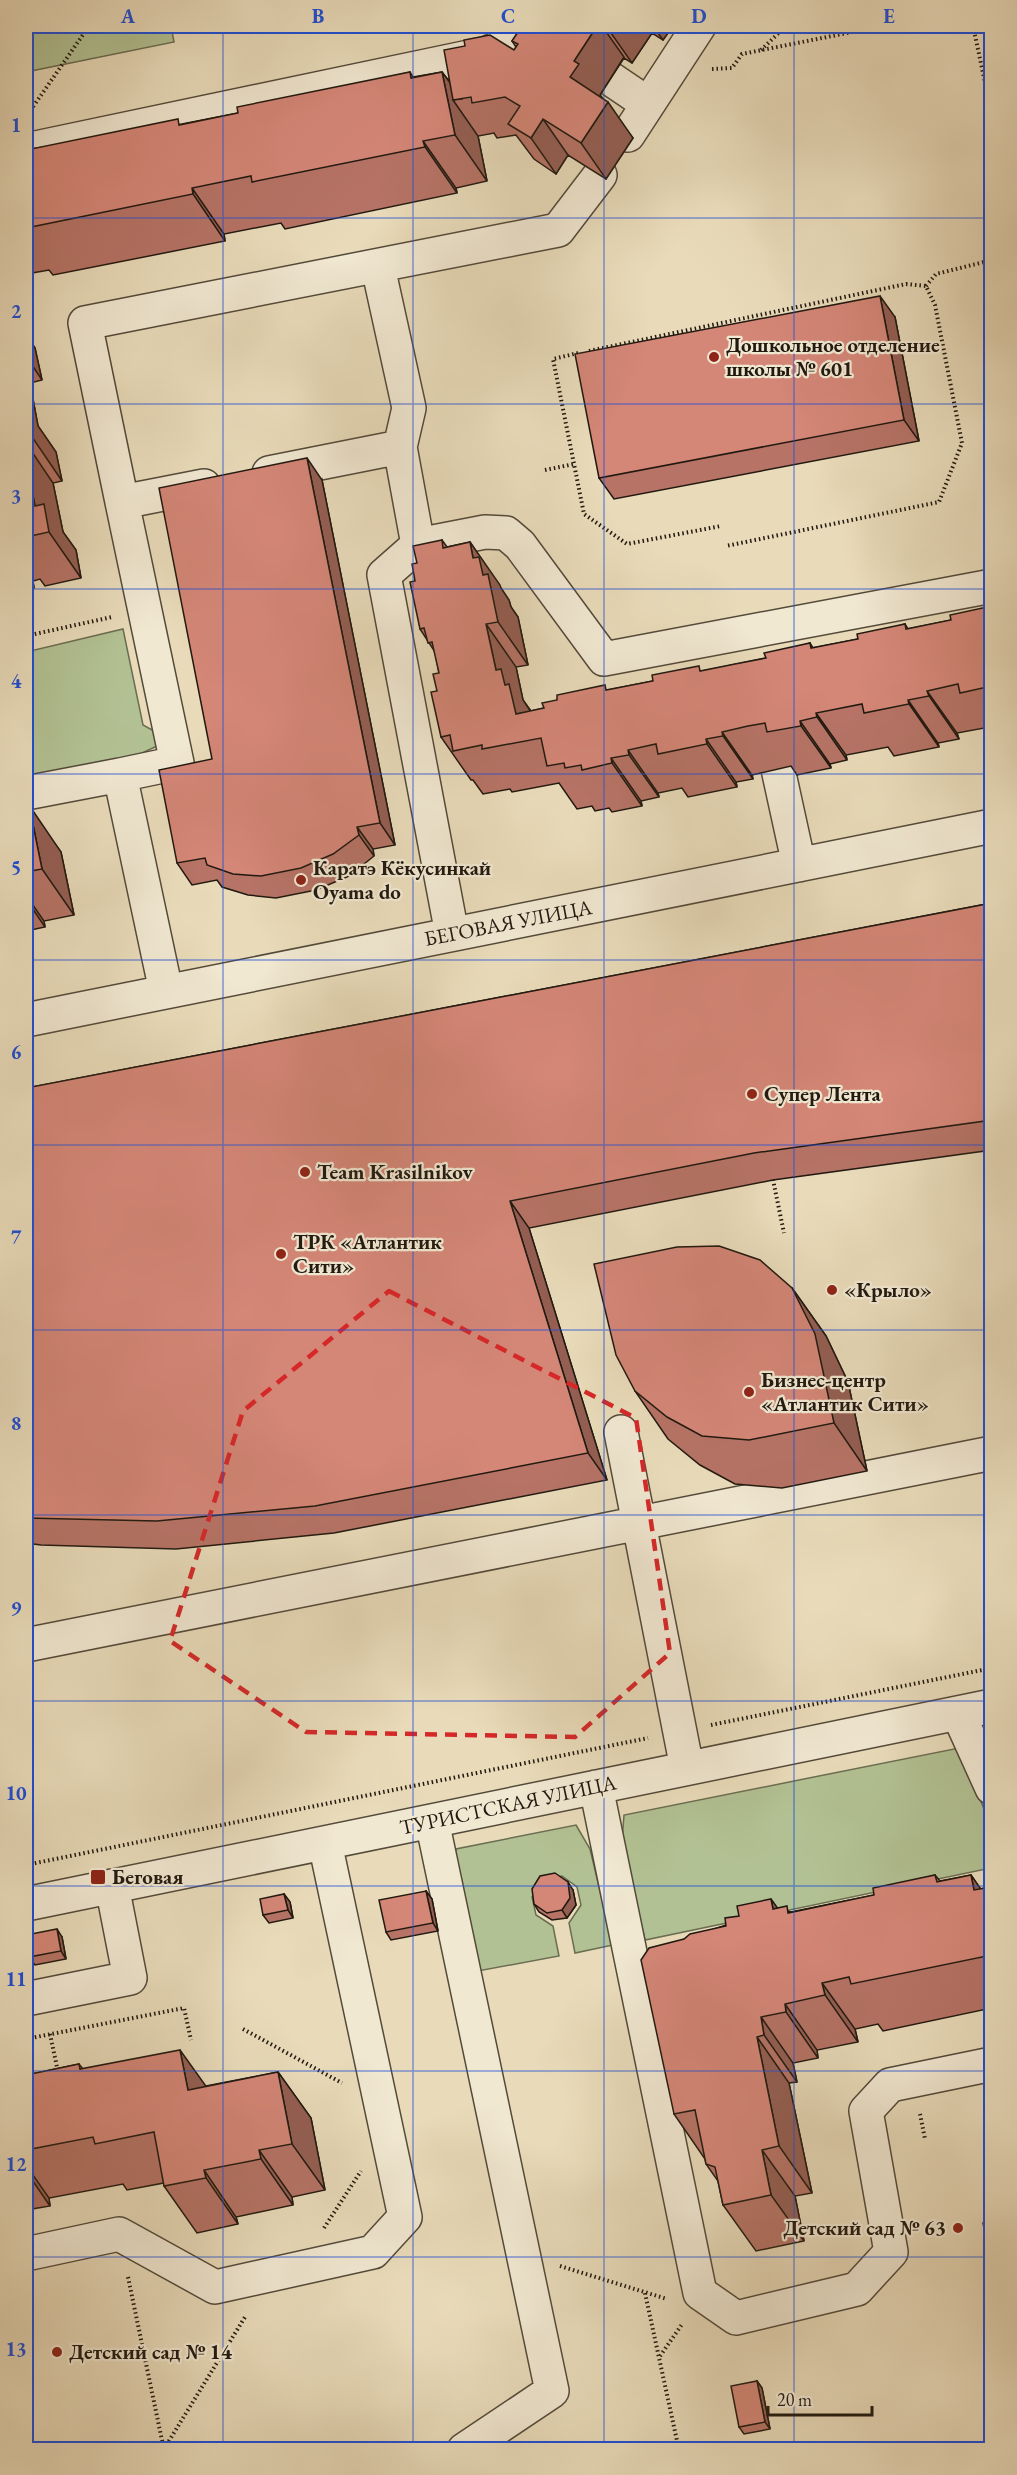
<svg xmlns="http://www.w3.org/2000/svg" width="1017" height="2475" viewBox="0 0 1017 2475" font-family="'EB Garamond',serif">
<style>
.green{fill:#b2c193;stroke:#6a6d52;stroke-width:1.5}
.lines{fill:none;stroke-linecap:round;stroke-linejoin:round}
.minor-casing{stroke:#534a3a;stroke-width:36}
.path{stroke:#211910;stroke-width:4;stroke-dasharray:1.5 3;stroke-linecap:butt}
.minor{stroke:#f1e8d2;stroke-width:33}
.wall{fill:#b67366;stroke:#211910;stroke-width:1.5}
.shaded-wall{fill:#945e53;stroke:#211910;stroke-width:1.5}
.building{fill:#d48677;stroke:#211910;stroke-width:1.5}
.marked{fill:none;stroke:#d62828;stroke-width:4.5;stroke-dasharray:12 8;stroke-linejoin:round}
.grid{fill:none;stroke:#1d4ed8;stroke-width:1.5;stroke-opacity:0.55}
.poi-dot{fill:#8f2418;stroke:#f1e8d2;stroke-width:2}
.labels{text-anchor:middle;stroke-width:4.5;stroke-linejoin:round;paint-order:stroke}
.poi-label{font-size:21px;font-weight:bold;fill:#211910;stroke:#f1e8d2;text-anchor:start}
.street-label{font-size:21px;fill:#211910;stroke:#f1e8d2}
.neatline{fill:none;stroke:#1d4ed8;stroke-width:2}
.grid-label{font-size:20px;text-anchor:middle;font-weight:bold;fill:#1d4ed8}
</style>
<rect width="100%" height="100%" fill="#e9dbba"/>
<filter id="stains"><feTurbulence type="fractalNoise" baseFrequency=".00333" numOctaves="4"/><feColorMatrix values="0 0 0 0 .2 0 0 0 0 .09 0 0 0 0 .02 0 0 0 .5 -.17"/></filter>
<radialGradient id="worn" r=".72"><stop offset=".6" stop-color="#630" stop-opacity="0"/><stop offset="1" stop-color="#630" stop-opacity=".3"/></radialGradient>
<path class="green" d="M26 26H171L174 42 26 72Z
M123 629 143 725 154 731 157 746 138 755 26 776V652Z
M959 1748 991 1826V1868L645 1940 622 1841 624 1815Z
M576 1825 590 1849 613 1945 575 1953 569 1923 581 1905 577 1887 562 1876 544 1880 532 1897 536 1915 553 1926 559 1956 478 1971 454 1871 456 1849Z"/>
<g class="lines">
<defs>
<path id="minor" d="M611 79 648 104
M628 135 699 26
M26 150 488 53 535 30 538 26
M378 267 409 408 400 447 418 545
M269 473 400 447
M204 486 122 502 85 323 558 230 600 175
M778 769 799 865
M120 775 177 763 122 502
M26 793 120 775 166 991
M452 934 384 575 418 545 485 532 506 533 520 545 604 659 992 586
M26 1020 992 826
M621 1432 687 1768
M26 1645 992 1453
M958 1713 992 1788
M596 1787 700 2293 736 2318 857 2289 891 2252 866 2111 890 2085 992 2064
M432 1821 552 2391 464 2450
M26 1904 992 1706
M26 1999 130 1978 112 1886
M26 2254 119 2234 215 2287 373 2252 405 2217 325 1843"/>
</defs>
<use href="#minor" class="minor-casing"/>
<path class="path" d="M973 26 992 115
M761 50 786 26
M712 69 732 68 742 54 882 26
M28 114 89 26
M926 286 936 274 992 260
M589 351 906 284 926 286 935 305 962 443 939 502 726 546
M578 353 553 359 584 514 627 544 721 526
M545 470 574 464
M26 636 112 617
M772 1175 784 1233
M711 1725 992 1668
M26 1865 648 1738
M243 2029 342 2083
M50 2034 57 2067
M26 2039 184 2008 191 2040
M920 2114 925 2139
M324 2228 361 2171
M560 2266 667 2299
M128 2277 164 2450
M645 2293 679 2450
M660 2356 683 2323
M164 2449 245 2317"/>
<use href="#minor" class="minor"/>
</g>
<path class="wall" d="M522 26H673L663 40 652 33 632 63 624 58 600 95 633 138 606 179 568 155 556 174 534 159 516 135 497 138 494 133 478 136 487 181 456 188 457 193 285 229 281 223 224 234 225 241 53 275 49 270 26 274V150L182 124 238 113 410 72 413 77 442 72 450 82 514 50 516 47 512 41Z
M895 317 919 441 614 499 599 478Z
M26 334 35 348 42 380 30 383 38 426 56 452 62 481 53 483 63 532 76 550 81 578 45 586 40 579 33 581 34 588 26 589Z
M322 480 395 845 373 849 374 856 349 876 316 890 276 898 248 895 222 887 217 880 192 885 177 863 212 759Z
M442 540 447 547 470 542 509 600 511 607 518 617 528 665 516 667 523 700 531 711 544 708 608 690 766 658 810 643 813 648 858 639 905 624 908 629 951 620 992 606V735L990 736 984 728 957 733 959 739 938 743 939 747 894 756 888 747 846 755 847 760 830 764 831 768 797 775 791 766 752 775 753 779 736 782 737 787 688 797 682 788 658 793 659 797 641 801 642 806 612 812 609 808 595 811 592 806 577 809 559 783 512 792 510 789 483 794 473 780H471L441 737 437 691 439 673 435 652 420 629 415 581 417 563Z
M26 806 61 852 74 915 44 921 45 927 26 931Z
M992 903V1150L773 1180 529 1228 607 1480 334 1533 176 1549 41 1545 26 1543V1088Z
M792 1288 826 1336 848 1382 867 1471 782 1488 735 1484 700 1465 668 1439 635 1391Z
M935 1875 940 1881 971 1875 980 1889 992 1887V2008L883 2031 878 2024 855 2029 858 2042 817 2050 818 2058 793 2063 797 2082 789 2083 812 2193 795 2196 804 2241 756 2251 723 2205 718 2181 706 2164 705 2159 674 2114 684 1939 777 1908 791 1912 874 1895Z
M573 1890 576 1905 567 1918 552 1920 539 1912 534 1904Z
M426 1891 432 1899 438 1931 391 1940 386 1932Z
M284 1894 290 1902 293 1918 269 1923 263 1915Z
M62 1937 66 1959 35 1965 29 1957Z
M79 2064 83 2069 206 2086 278 2072 311 2118 325 2190 292 2197 293 2205 236 2217 238 2224 197 2233 164 2186V2183L127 2190 123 2184 49 2198 50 2206 26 2210V2075Z
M757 2381 762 2388 770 2429 744 2434 739 2427Z"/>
<path class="shaded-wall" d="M597 26H602L624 57 600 95 604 100 570 77 574 61Z
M606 26H647L652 33 632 63Z
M653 26H673L663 40Z
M442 72 462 99 453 100 478 136 487 181 455 135Z
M608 102 633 138 606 179 581 143Z
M543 119 568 155 556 174 531 138Z
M423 141 456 188 457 193 425 147Z
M192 188 224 234 225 241 193 194Z
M880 296 895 317 919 441 904 420Z
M26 334 35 348 42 380 26 356Z
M26 377 30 383 38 426 56 452 62 481 26 428Z
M26 443 53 483 63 532 76 550 81 578 49 532 35 506 26 459Z
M307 458 322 480 395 845 380 823Z
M470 542 500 585 501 588 509 600 511 607 518 617 528 665 498 622 483 575 473 558Z
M26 570 33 581 34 588 26 575Z
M486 624 516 667 523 700 531 712 516 714 496 670Z
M927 691 957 733 959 739 929 696Z
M908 700 938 743 939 747 909 704Z
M816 713 846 755 847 760 817 717Z
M800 721 830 764 831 768 801 726Z
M722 732 752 775 753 779 723 736Z
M706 739 736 782 737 787 707 744Z
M628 750 658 793 659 797 629 755Z
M611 758 641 801 642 806 612 763Z
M29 805 61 852 74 915 42 869Z
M357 827 373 849 374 856 359 835Z
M26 895 44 921 45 927 26 899Z
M510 1201 529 1228 607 1480 588 1453Z
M792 1288 826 1336 848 1382 867 1471 834 1423Z
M971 1875 992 1905 974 1890Z
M568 1882 573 1890 576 1905 567 1918 562 1910Z
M426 1891 432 1899 438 1931 433 1923Z
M284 1894 290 1902 293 1918 288 1910Z
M771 1899 804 1945 773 1909Z
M57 1929 62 1937 66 1959 61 1951Z
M822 1983 855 2029 858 2042 825 1995Z
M785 2004 817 2050 818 2058 786 2012Z
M761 2017 793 2063 797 2082 764 2035Z
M757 2037 789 2083 812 2193 779 2146Z
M180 2050 213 2096 188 2090Z
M278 2072 311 2118 325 2190 292 2144Z
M259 2150 292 2197 293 2205 261 2159Z
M762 2150 795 2196 804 2241 771 2195Z
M26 2165 49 2198 50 2206 26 2171Z
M204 2170 236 2217 238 2224 206 2178Z
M757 2381 762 2388 770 2429 765 2422Z"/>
<path class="building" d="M522 26H597L574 61 579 64 570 77 608 102 581 143 543 119 531 138 508 124 520 106 505 97 472 103 471 97 453 100 444 50 465 46 464 40 490 35 514 50 518 44 512 41Z
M410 72 411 78 442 72 455 135 423 141 425 147 252 182 251 176 192 188 193 194 26 228V150L178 119 179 125 238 113 237 107Z
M880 296 904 420 599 478 575 354Z
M26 415 30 435H26Z
M307 458 380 823 357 827 359 835 333 854 301 868 261 876 233 874 207 865 205 858 177 863 159 770 212 759 159 488Z
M26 459 35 506 44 504 49 532 26 537Z
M442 540 443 548 470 542 473 558 479 557 483 575 488 574 498 622 486 624 496 670 501 669 505 685 509 684 516 714 544 708 542 703 557 700V695L605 685 606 690 653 681 652 675 699 666 700 671 735 664 766 658 764 653 810 643 811 648 858 639 857 634 905 624 906 629 951 620 950 615 992 606V686L960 693 958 684 927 691 929 696 908 700 909 704 864 713 862 704 816 713 817 717 800 721 801 726 767 732 765 723 748 726 722 732 723 736 706 739 707 744 658 754 656 744 628 750 629 755 611 758 612 763 582 770 581 765 565 768 564 763 547 766 541 738 482 749V745L453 751 450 735 441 737 431 692 437 691 433 674 439 673 432 642 428 643 424 628 420 629 410 582 415 581 412 564 417 563 413 546Z
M29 805 42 869 26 872V806Z
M992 903V1120L754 1153 510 1201 588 1453 315 1506 157 1521 26 1518V1088Z
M719 1246 760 1260 792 1288 815 1334 834 1423 749 1440 702 1436 667 1417 635 1391 616 1355 594 1264 677 1247Z
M555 1873 568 1882 570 1898 562 1910 547 1913 534 1904 532 1889 540 1876Z
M935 1875 937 1882 971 1875 974 1890 992 1887V1955L851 1984 849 1977 822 1983 825 1995 785 2004 786 2012 761 2017 764 2035 757 2037 779 2146 762 2150 771 2195 723 2205 715 2167 706 2164 695 2110 674 2114 641 1960 649 1948 684 1939 690 1934 726 1926 725 1918 739 1916 737 1906 771 1899 773 1909 787 1906 788 1913 874 1895 873 1888Z
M426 1891 433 1923 386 1932 379 1900Z
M284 1894 288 1910 263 1915 260 1899Z
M57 1929 61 1951 29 1957 26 1935Z
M180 2050 188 2090 278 2072 292 2144 259 2150 261 2159 204 2170 206 2178 164 2186 154 2132 95 2144 93 2137 26 2150V2075L79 2064 80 2069Z
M992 2221V2266L983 2223Z
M757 2381 765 2422 739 2427 731 2386Z"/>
<path class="marked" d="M389 1291 636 1418 670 1653 575 1737 306 1732 170 1641 243 1411Z"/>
<path class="grid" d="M223 26V2450M413 26V2450M604 26V2450M794 26V2450M26 218H992M26 404H992M26 589H992M26 774H992M26 960H992M26 1145H992M26 1330H992M26 1515H992M26 1701H992M26 1886H992M26 2071H992M26 2257H992"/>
<g class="poi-dot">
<circle cx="714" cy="357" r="6"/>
<circle cx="301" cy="880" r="6"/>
<circle cx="752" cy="1094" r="6"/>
<circle cx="305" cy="1172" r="6"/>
<circle cx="281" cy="1254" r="6"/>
<circle cx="832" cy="1290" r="6"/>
<circle cx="749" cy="1392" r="6"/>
<rect x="90" y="1869" width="16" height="16" rx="3"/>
<circle cx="958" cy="2228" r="6"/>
<circle cx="57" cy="2352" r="6"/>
</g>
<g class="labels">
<g class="poi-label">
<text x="726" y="352">Дошкольное отделение<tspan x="726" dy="24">школы № 601</tspan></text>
<text x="313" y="875">Каратэ Кёкусинкай<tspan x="313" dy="24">Oyama do</tspan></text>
<text x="764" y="1101">Супер Лента</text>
<text x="317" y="1179">Team Krasilnikov</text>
<text x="293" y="1249">ТРК «Атлантик<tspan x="293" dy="24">Сити»</tspan></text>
<text x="844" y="1297">«Крыло»</text>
<text x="761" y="1387">Бизнес-центр<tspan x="761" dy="24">«Атлантик Сити»</tspan></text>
<text x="112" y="1884">Беговая</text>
<text x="946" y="2235" text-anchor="end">Детский сад № 63</text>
<text x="69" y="2359">Детский сад № 14</text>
</g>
<g class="street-label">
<text transform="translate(508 923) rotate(-11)" y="7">БЕГОВАЯ УЛИЦА</text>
<text transform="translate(508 1805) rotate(-12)" y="7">ТУРИСТСКАЯ УЛИЦА</text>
</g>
</g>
<rect width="1017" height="2475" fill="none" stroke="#e9dbba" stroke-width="66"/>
<path d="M768 2406v9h104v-9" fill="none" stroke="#211910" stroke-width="3"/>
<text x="777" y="2406" font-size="18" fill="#211910" stroke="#f1e8d2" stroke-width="4.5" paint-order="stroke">20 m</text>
<rect x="33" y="33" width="951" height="2409" class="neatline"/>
<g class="grid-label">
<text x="128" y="23">A</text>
<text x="318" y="23">B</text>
<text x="508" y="23">C</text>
<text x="699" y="23">D</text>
<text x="889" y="23">E</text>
<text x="16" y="132">1</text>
<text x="16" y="318">2</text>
<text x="16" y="503">3</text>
<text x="16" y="688">4</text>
<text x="16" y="874">5</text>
<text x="16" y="1059">6</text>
<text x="16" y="1244">7</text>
<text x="16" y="1430">8</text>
<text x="16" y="1615">9</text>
<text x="16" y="1800">10</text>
<text x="16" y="1986">11</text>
<text x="16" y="2171">12</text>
<text x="16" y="2356">13</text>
</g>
<rect width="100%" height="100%" filter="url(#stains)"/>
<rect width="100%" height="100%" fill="url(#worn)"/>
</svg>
